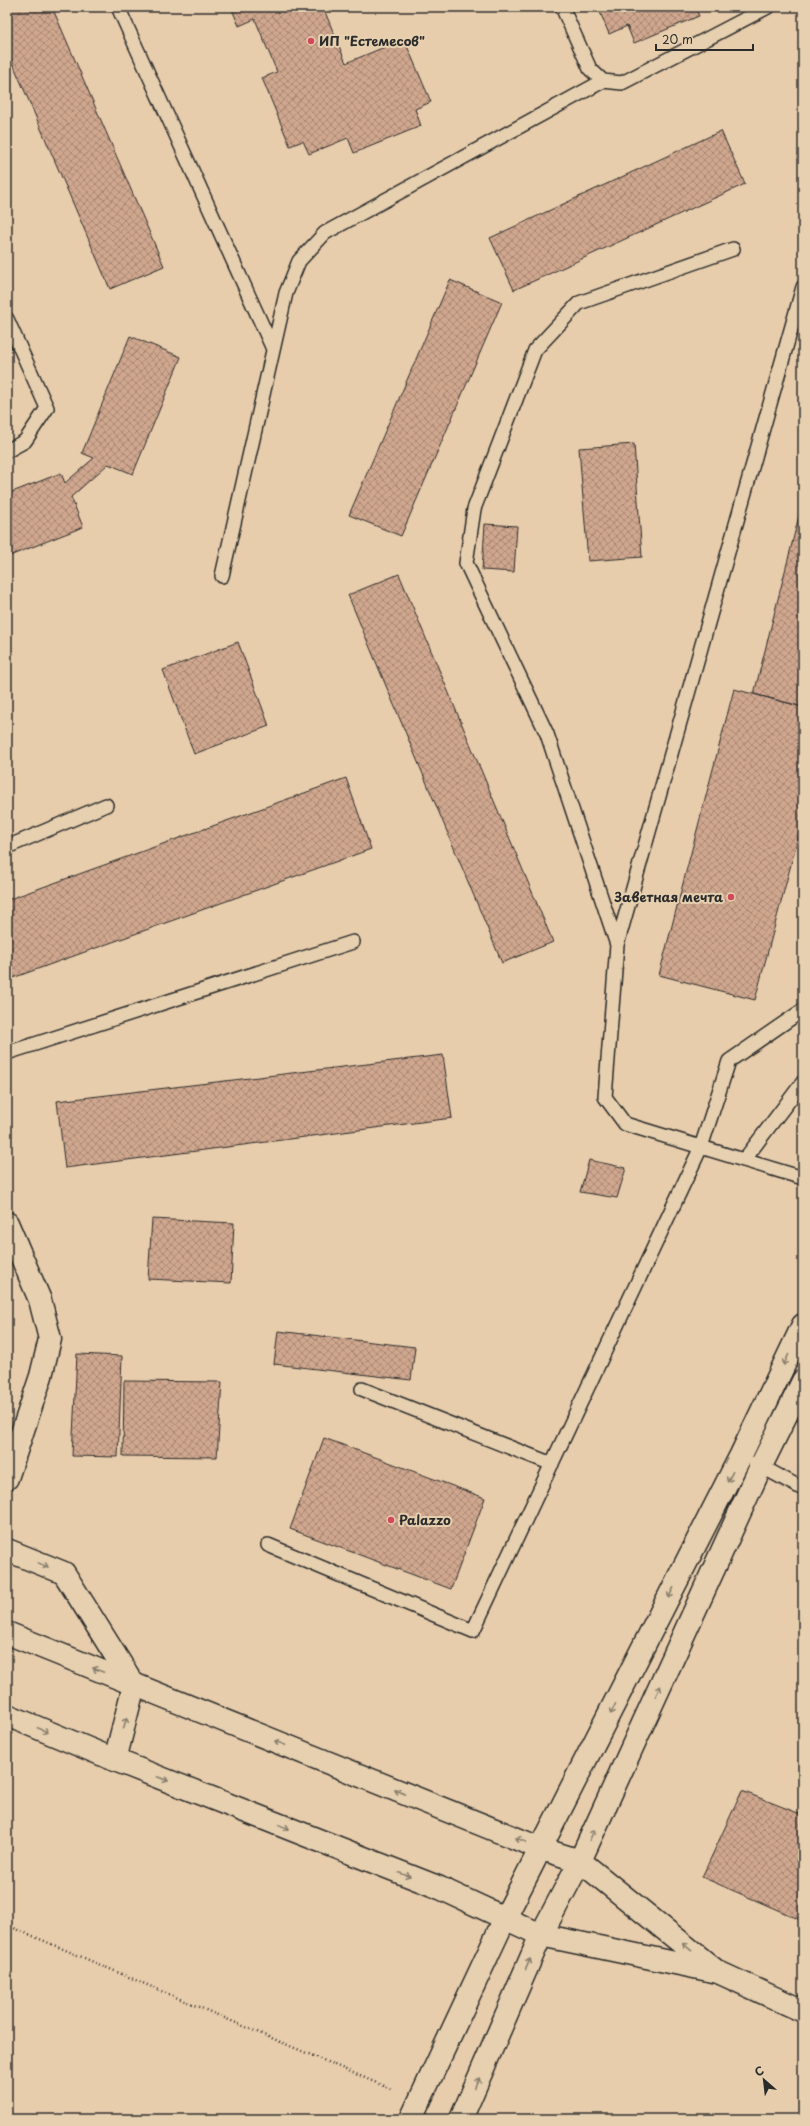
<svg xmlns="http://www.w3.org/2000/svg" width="810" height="2126" viewBox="0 0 810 2126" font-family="'Playpen Sans',sans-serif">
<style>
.building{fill:url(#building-cross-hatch);stroke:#2b2b2b}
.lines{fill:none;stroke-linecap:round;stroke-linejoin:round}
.lane-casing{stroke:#2b2b2b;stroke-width:16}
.street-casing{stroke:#2b2b2b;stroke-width:25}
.secondary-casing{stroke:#2b2b2b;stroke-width:25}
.path{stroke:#2b2b2b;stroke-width:2.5;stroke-dasharray:1 3;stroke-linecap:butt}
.lane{stroke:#e6d0af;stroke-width:13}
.street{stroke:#e6d0af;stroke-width:22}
.secondary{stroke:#e6d0af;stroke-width:22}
.oneway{stroke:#887e6d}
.poi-dot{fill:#d1495b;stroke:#e6d0af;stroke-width:1.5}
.labels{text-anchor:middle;stroke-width:4;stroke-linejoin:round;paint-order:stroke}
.poi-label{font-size:13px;font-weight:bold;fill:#2b2b2b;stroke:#e6d0af;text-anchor:start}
</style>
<defs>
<pattern id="building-cross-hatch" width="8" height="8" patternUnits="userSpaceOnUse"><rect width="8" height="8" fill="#d0a78e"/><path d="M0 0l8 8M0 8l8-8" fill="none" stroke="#a98874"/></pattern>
</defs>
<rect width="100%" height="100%" fill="#e8cdac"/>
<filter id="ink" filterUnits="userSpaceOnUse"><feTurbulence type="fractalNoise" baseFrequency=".025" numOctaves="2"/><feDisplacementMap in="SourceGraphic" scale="8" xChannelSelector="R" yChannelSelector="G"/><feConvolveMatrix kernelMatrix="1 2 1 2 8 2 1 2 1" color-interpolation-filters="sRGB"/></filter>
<g filter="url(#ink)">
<path class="building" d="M7 7H52L164 266 110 289 7 50Z
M231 7H323L346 63 404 39 431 102 415 109 421 126 354 153 348 138 309 154 303 141 290 146 262 78 277 72 255 19 239 26Z
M598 7H695L699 16 634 43 627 26 609 34Z
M721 131 745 184 514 290 490 238Z
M450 280 502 302 401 536 349 515Z
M130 336 181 357 133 474 108 464 71 497 83 527 7 557V494L61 473 65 483 94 458 82 453Z
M634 444 642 557 588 561 579 448Z
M803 500V707L754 694Z
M485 524 517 526 514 572 482 570Z
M399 574 553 942 502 963 348 595Z
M238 642 269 726 194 754 163 670Z
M734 689 803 707V819L755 1000 659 975Z
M346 778 371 849 7 980V900Z
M443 1055 452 1118 65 1168 57 1101Z
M589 1160 626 1168 617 1198 580 1192Z
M152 1219 234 1223 231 1283 148 1279Z
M278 1331 415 1347 411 1380 274 1364Z
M77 1354 122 1356 118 1457 72 1456Z
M124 1381 222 1382 217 1457 123 1456Z
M324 1438 485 1498 451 1589 290 1529Z
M742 1791 803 1815V1921L702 1877Z"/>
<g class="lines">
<defs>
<path id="lane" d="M118 7 273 349
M562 7 590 69 603 81 622 83 768 7
M733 249 579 303 535 350 474 509 466 563 547 734 617 945 605 1097 625 1124 803 1178
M7 319 47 408 25 441 7 451
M222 576 286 293 299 261 325 233 603 81
M7 847 106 805
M617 945 803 287
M7 1053 353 942
M744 1160 803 1082
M362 1389 552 1464
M755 1463 803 1489
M268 1545 473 1631 701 1147 729 1061 803 1010"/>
<path id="street" d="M7 1223 40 1300 50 1339 41 1376 7 1478
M7 1550 64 1573 134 1685 115 1760"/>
<path id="secondary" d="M7 1633 542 1849 580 1861 715 1970
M7 1715 115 1760 440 1888 541 1935 718 1972 803 2011
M411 2119 505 1918 741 1455 803 1325
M461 2119 541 1935 580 1861 761 1466 803 1381"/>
</defs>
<use href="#lane" class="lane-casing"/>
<use href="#street" class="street-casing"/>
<use href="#secondary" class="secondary-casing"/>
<path class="path" d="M7 1925 393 2090"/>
<use href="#lane" class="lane"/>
<use href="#street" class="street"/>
<use href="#secondary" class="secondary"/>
</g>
<defs><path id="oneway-shaft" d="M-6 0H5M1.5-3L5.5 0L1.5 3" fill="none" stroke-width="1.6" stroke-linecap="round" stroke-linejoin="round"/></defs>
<g class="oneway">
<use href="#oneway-shaft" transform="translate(786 1360) rotate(115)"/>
<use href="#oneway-shaft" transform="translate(730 1477) rotate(117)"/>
<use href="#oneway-shaft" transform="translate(43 1565) rotate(23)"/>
<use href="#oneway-shaft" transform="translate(671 1593) rotate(117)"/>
<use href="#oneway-shaft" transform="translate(98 1670) rotate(-158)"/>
<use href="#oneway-shaft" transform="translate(658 1691) rotate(-65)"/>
<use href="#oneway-shaft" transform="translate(613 1709) rotate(117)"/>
<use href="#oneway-shaft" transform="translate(125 1723) rotate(-75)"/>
<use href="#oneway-shaft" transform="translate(43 1730) rotate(23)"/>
<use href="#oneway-shaft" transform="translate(280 1743) rotate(-158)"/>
<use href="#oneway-shaft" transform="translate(163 1779) rotate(21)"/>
<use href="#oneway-shaft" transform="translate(400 1792) rotate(-158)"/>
<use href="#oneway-shaft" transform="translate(284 1827) rotate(21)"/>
<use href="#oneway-shaft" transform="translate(592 1835) rotate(-65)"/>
<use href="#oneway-shaft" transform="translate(521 1840) rotate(-158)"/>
<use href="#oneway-shaft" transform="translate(405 1875) rotate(21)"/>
<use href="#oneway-shaft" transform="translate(687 1947) rotate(-141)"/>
<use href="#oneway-shaft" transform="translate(528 1964) rotate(-67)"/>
<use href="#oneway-shaft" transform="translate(477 2083) rotate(-66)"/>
</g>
</g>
<g class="poi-dot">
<circle cx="311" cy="41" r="4"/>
<circle cx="731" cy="897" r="4"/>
<circle cx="391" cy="1520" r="4"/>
</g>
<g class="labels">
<g class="poi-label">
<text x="319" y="46">ИП "Естемесов"</text>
<text x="723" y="902" text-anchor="end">Заветная мечта</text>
<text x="399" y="1525">Palazzo</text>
</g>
</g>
<rect width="810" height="2126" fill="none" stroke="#e6d0af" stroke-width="24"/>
<rect x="12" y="12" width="786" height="2102" fill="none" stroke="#2b2b2b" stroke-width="1.5" filter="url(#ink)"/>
<g transform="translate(764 2080) rotate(332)" stroke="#e6d0af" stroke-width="3" paint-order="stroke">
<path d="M0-3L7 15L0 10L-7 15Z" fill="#2b2b2b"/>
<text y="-6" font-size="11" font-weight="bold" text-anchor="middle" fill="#2b2b2b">С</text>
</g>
<path d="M656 44v6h97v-6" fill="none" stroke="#2b2b2b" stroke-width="2"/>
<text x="662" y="44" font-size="12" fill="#2b2b2b" stroke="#e6d0af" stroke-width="3" paint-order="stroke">20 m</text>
</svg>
